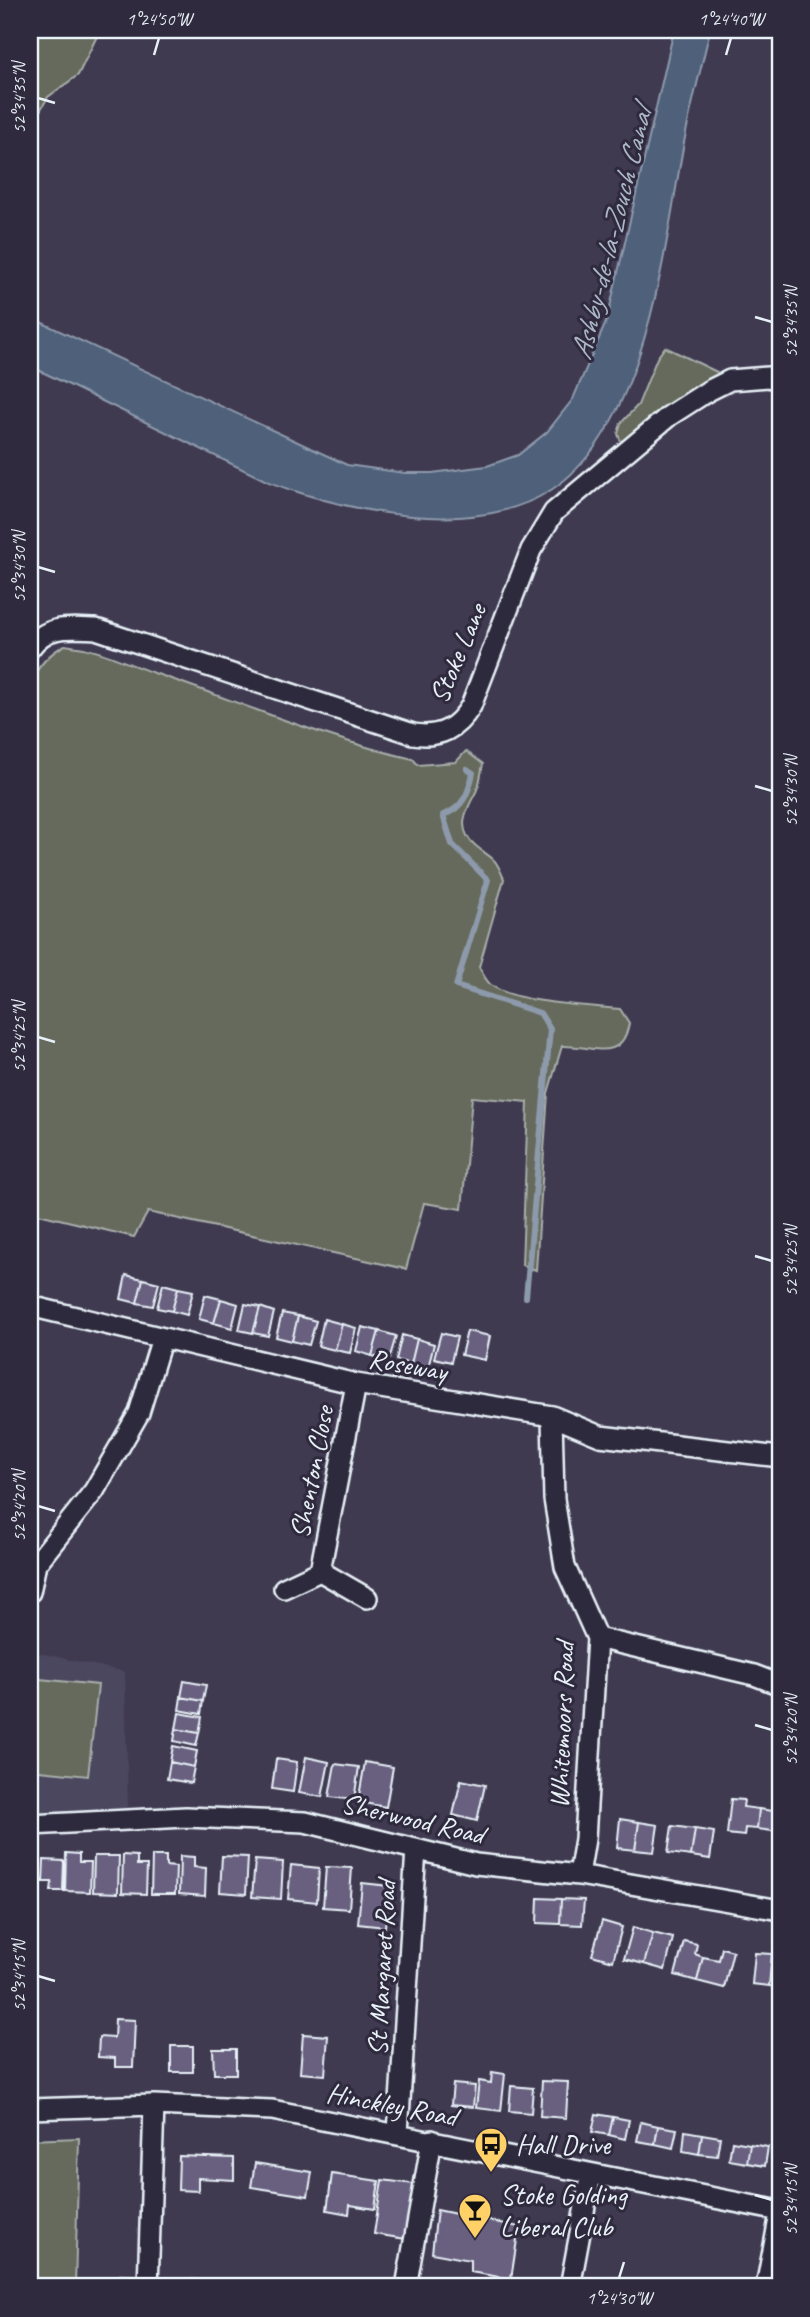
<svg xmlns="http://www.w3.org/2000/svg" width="810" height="2317" viewBox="0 0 810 2317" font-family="Caveat,sans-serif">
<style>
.built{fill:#4c465f}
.green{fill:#666a5c;stroke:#a7aeaa;stroke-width:2}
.water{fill:#50607a;stroke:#8d9aac;stroke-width:2}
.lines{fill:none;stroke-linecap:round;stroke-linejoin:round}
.stream{stroke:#8d9aac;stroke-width:6}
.building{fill:#696180;stroke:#e8f1f8;stroke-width:2}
.minor-casing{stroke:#e8f1f8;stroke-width:24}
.minor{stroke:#2f2a3d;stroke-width:19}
.ticks{fill:none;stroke:#e8f1f8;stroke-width:2.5}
.labels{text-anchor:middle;stroke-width:6;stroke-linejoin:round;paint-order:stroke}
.street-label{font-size:28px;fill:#e8f1f8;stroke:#2f2a3d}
.poi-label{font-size:28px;fill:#e8f1f8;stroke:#2f2a3d;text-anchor:start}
.water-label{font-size:30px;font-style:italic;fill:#abb7c6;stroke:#2f2a3d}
.neatline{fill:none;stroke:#e8f1f8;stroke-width:2.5}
.ticks-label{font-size:18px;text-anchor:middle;fill:#e8f1f8}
</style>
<rect width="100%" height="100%" fill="#403a51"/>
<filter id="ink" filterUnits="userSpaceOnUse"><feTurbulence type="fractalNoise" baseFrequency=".0143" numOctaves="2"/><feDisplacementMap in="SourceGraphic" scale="14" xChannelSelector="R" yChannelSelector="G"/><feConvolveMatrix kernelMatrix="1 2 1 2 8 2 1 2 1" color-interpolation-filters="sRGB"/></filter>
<g filter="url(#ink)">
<path class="built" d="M30 1651 125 1672 128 1812 30 1815Z"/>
<path class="green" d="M30 30H100L78 75 48 97 30 128Z
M665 347 721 374 636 435 621 442 618 434 621 423 638 405 657 358Z
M65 645C102 649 124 663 157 674 242 703 325 739 413 759L418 765 456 762 466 751 483 764C481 773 480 784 476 792 466 810 455 829 476 846 494 861 494 855 504 879L479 967C482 972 486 981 491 985 514 1003 590 1006 620 1009L629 1023C622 1064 591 1045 562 1046L548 1093 536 1270 522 1265 528 1102 472 1097 462 1209 424 1203 406 1269 148 1212 134 1237 30 1212V683C38 666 48 654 65 645Z
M30 1678 98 1685 88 1776 30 1770Z
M79 2138 75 2287H30V2140Z"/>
<path class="water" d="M674 30H710C701 69 690 109 683 148 664 251 646 428 551 490 474 540 349 512 269 482L30 366V317L347 465 405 473H432L487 466 518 455 547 432 573 399 607 320Z"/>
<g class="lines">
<path class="stream" d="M467 769 473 773C469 792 463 809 443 815L452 844 488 880 456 986 540 1013 550 1029 526 1297"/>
</g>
<path class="building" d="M126 1275 143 1279 137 1303 121 1299Z
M143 1279 159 1283 153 1306 137 1303Z
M163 1284 178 1288 172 1311 157 1308Z
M178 1288 193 1291 187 1315 172 1311Z
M205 1295 221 1299 214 1323 199 1319Z
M221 1299 238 1304 232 1328 214 1323Z
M245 1304 260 1307 253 1333 239 1330Z
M260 1307 274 1312 268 1336 253 1333Z
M282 1313 298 1316 292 1341 276 1337Z
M298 1316 316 1321 309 1345 292 1341Z
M324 1319 342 1324 335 1350 318 1346Z
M342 1324 356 1328 350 1353 335 1350Z
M362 1327 379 1331 372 1356 356 1351Z
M379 1331 396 1336 389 1360 372 1356Z
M467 1331 490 1336 485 1360 461 1355Z
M441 1333 457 1337 451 1362 434 1358Z
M402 1335 417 1339 411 1364 396 1360Z
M417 1339 434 1344 428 1368 411 1364Z
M184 1681 206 1685 203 1701 181 1697Z
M181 1697 203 1701 201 1714 179 1710Z
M179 1713 202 1717 199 1733 176 1729Z
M176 1729 199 1733 196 1746 174 1741Z
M173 1746 197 1751 194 1767 170 1762Z
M306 1757 329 1762 322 1797 299 1793Z
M276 1759 297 1762 293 1792 272 1789Z
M170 1762 194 1767 191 1783 167 1779Z
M365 1762 393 1767 386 1807 358 1802Z
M335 1764 359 1767 354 1800 329 1797Z
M461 1780 485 1785 477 1821 453 1815Z
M731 1799 744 1800 743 1807 759 1809 757 1829 745 1828 744 1836 727 1834Z
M759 1809 780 1812V1832L757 1829Z
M620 1819 639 1822 635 1850 617 1848Z
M639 1822 658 1825 654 1852 635 1850Z
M672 1826 695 1829 691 1856 668 1853Z
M695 1829 714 1832 710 1859 691 1856Z
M66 1853 79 1854V1862H91L90 1892 65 1891Z
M123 1855 137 1856V1865H147L146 1894 122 1893Z
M94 1856H119L118 1893 93 1892Z
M152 1856H166V1866L176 1867 175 1894H151Z
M180 1856 194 1857V1867L206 1868 205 1896 179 1894Z
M222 1856 248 1857 246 1894 220 1892Z
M30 1859 39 1860 37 1883 30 1882Z
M44 1860 64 1861 63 1891H51L52 1882H43Z
M255 1860 283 1862 281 1899 252 1897Z
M291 1865 319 1868 317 1902 288 1899Z
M326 1867 352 1868 349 1909 323 1907Z
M362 1883 389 1886 385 1927 358 1924Z
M538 1898 561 1899 560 1924 537 1923Z
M561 1899 584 1900 582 1925 560 1924Z
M602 1921 622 1927 613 1961 592 1955Z
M633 1927 653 1933 644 1964 624 1959Z
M653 1933 673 1938 665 1970 644 1964Z
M684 1941 697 1944 695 1954 703 1957 697 1981 675 1975Z
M722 1948 733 1951 724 1988 697 1981 703 1957 719 1960Z
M755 1953 772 1954 769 1986 752 1984Z
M772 1954 780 1955V1987L769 1986Z
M115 2019 135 2020 133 2067H115V2058L98 2057 99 2037 114 2038Z
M303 2034 328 2036 325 2075 300 2073Z
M171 2046H193V2072H171Z
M213 2049H236V2074H214Z
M492 2072 505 2074 501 2111 476 2108 479 2081 491 2083Z
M542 2081 568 2082 566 2118 540 2116Z
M453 2084 475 2086 473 2107 451 2105Z
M511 2086 533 2088 531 2113 509 2111Z
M596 2114 613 2117 609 2135 592 2132Z
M613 2117 629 2120 625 2139 609 2135Z
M641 2122 658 2126 655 2144 637 2141Z
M658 2126 677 2129 673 2148 655 2144Z
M685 2131 702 2134 699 2154 683 2151Z
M702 2134 720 2137 717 2156 699 2154Z
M732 2141 750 2144 747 2163 729 2160Z
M750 2144 768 2147 765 2166 747 2163Z
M179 2156 234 2158V2180L198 2178V2191L178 2190Z
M255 2163 312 2172 308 2196 251 2187Z
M332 2174 379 2181 375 2209 350 2205 349 2214 327 2210Z
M382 2180 414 2184 406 2239 374 2234Z
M437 2210 519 2227 511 2279 470 2272V2260L432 2253Z
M120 2275 138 2276 137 2287H119Z
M175 2279 199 2280V2287H175Z"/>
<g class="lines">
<defs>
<path id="minor" d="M30 648C47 624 69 628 96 629L413 734C440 738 457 729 471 706L531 550 554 512 669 416 708 391 730 380 768 377 780 380
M30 1306 356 1384 552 1416 600 1436 780 1457
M552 1416 554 1499 565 1567 597 1638 585 1839 579 1875
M320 1571 356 1384
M284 1588 320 1571 367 1598
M30 1592 36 1564 94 1491 139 1413 162 1338
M597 1638 754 1675 780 1685
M30 1825 186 1817 305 1822 476 1864 579 1875 780 1910
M30 2109 154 2105 272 2110 780 2211
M398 2133 416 1849
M148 2287 154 2105
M406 2287 432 2140
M570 2287 591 2174
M766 2287 780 2214"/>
</defs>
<use href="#minor" class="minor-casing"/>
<use href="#minor" class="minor"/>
</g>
</g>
<path class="ticks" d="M154 55 159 38M726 55 731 38M38 98 55 103M755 317 772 322M38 567 55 572M755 786 772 791M38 1037 55 1042M755 1256 772 1261M38 1506 55 1511M755 1725 772 1730M38 1976 55 1981M755 2195 772 2200M619 2278 624 2262"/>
<defs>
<symbol id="bus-pin" viewBox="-11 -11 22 30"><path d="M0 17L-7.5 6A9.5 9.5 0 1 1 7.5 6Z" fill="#ffd166" stroke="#2f2a3d"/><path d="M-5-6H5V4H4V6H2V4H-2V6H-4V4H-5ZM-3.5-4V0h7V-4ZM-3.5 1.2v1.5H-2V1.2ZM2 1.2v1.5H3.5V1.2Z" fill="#111"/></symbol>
<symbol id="bar-pin" viewBox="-11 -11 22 30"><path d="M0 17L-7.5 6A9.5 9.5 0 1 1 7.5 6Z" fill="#ffd166" stroke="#2f2a3d"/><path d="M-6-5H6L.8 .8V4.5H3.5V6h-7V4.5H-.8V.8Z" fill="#111"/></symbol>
</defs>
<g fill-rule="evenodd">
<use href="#bus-pin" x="472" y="2125" width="38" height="52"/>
<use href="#bar-pin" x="456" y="2191" width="38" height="52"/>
</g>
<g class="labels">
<g class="street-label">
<text transform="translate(457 653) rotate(-67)" y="10">Stoke Lane</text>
<text transform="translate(408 1364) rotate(10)" y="10">Roseway</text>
<text transform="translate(311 1472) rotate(-79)" y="10">Shenton Close</text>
<text transform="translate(561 1725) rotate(-88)" y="10">Whitemoors Road</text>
<text transform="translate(413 1818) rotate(13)" y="10">Sherwood Road</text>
<text transform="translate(381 1968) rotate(-87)" y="10">St Margaret Road</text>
<text transform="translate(392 2104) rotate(11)" y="10">Hinckley Road</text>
</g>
<g class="poi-label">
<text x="516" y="2154">Hall Drive</text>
<text x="500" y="2204">Stoke Golding<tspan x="500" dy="32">Liberal Club</tspan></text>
</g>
<g class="water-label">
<text transform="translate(611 234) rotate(-76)" y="10">Ashby-de-la-Zouch Canal</text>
</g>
</g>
<rect width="810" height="2317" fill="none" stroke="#2f2a3d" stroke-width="77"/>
<rect x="38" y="38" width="734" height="2240" class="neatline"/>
<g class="ticks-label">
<text x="159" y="25">1°24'50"W</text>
<text x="731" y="25">1°24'40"W</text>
<text transform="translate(19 98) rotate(-90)" y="6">52°34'35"N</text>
<text transform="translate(791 322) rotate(-90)" y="6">52°34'35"N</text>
<text transform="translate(19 567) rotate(-90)" y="6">52°34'30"N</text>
<text transform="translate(791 791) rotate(-90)" y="6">52°34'30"N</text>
<text transform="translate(19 1037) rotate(-90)" y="6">52°34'25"N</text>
<text transform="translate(791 1261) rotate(-90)" y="6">52°34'25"N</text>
<text transform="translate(19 1506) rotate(-90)" y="6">52°34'20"N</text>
<text transform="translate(791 1730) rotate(-90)" y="6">52°34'20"N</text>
<text transform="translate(19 1976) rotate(-90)" y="6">52°34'15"N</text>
<text transform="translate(791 2200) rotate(-90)" y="6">52°34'15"N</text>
<text x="619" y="2304">1°24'30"W</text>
</g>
</svg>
